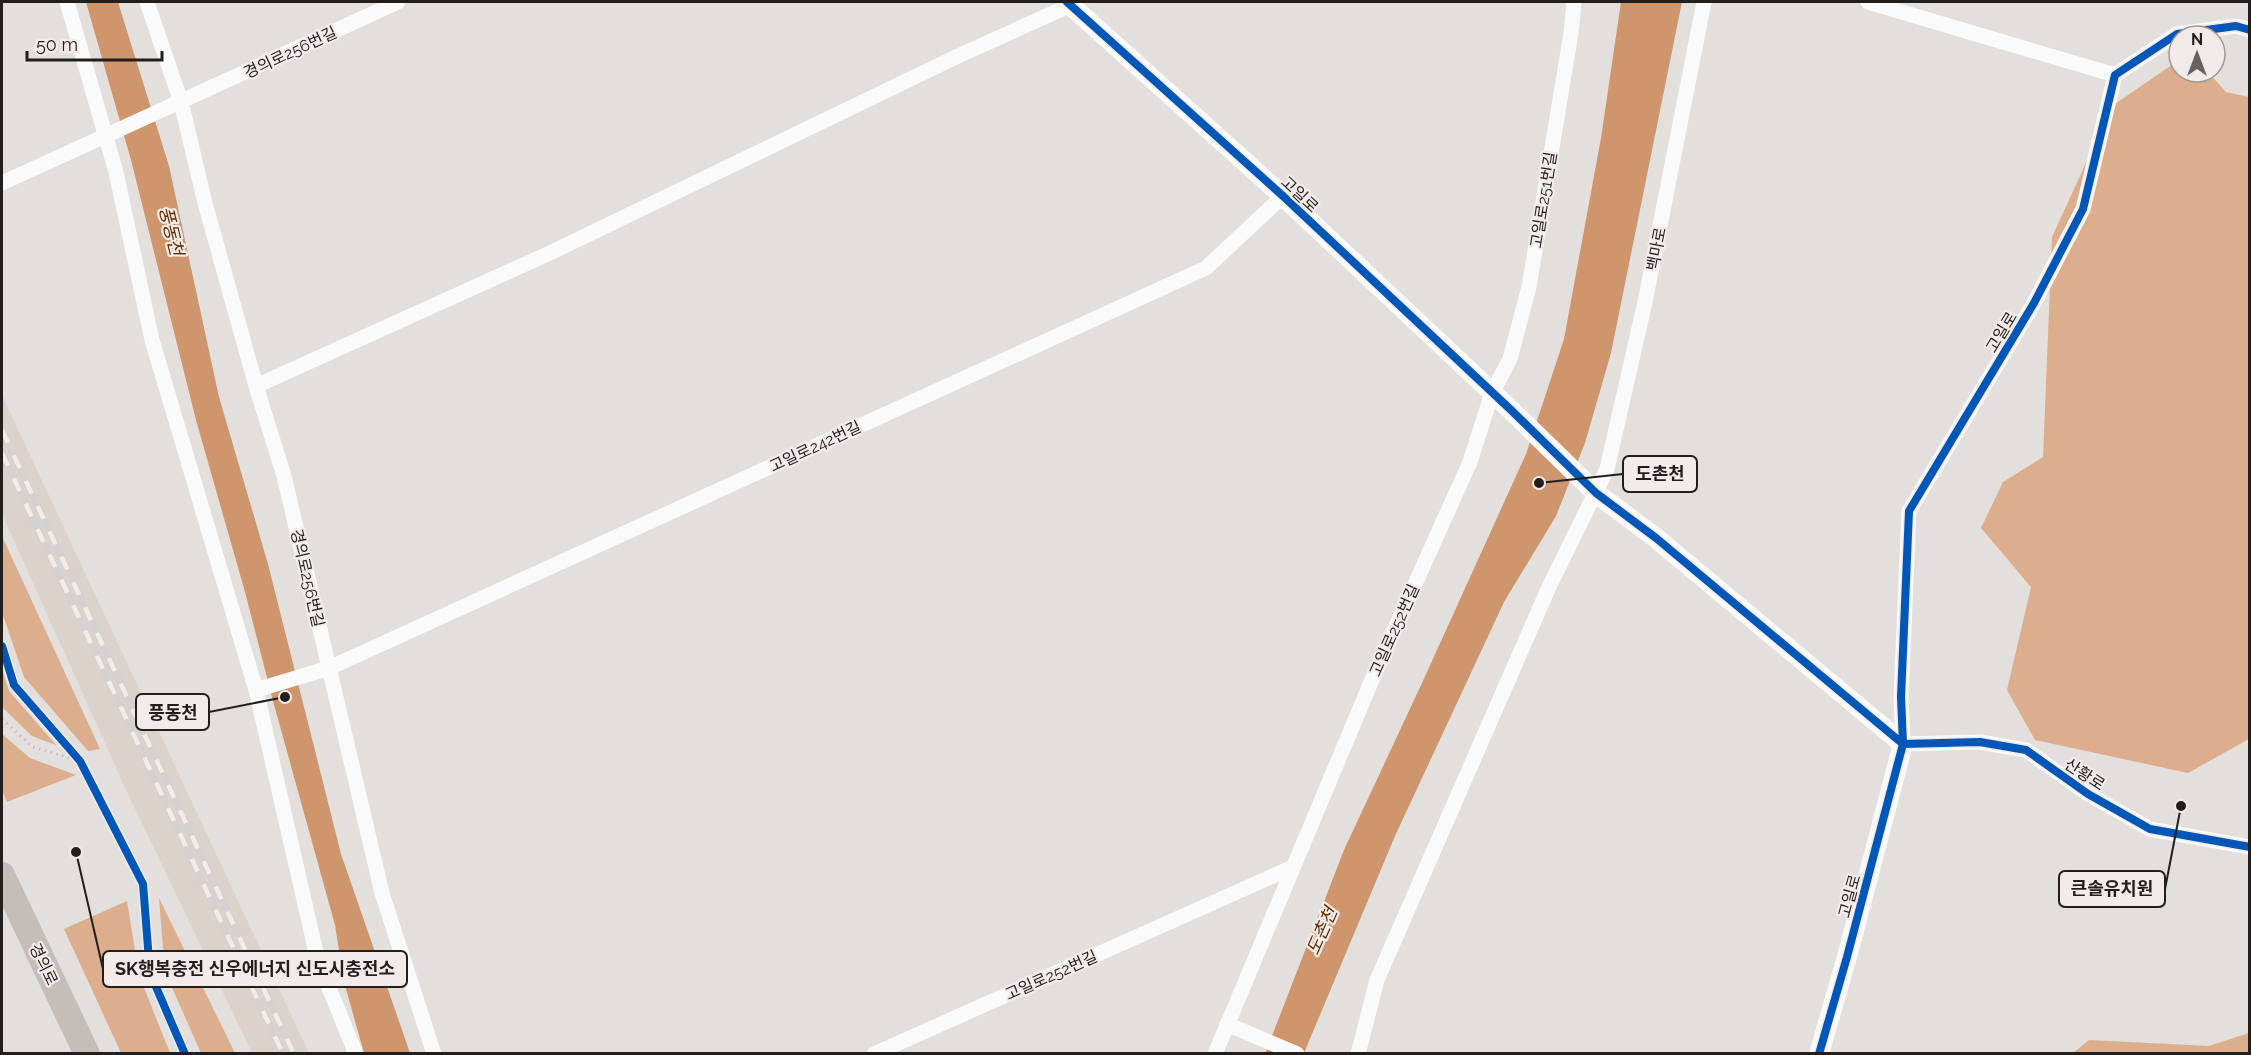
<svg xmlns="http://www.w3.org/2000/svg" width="2251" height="1055" viewBox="0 0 2251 1055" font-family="Raleway,'Noto Sans KR',sans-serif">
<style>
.built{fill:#dbd2cc}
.forest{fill:#ddae8e}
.water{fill:#cf956c}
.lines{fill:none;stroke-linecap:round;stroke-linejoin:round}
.path{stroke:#c2c1c0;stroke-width:3;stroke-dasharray:1.5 4.5;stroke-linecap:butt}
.minor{stroke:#fbfafa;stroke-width:15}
.tertiary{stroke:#fbfafa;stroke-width:20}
.primary{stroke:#c4bdb8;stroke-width:26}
.rail-casing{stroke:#d3d1d1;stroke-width:7}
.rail{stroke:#f3ebe7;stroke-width:4.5;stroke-dasharray:14;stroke-linecap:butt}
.cycleway-casing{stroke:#f3ebe7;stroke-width:11}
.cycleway{stroke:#0057b8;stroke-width:8}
.labels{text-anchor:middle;stroke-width:4.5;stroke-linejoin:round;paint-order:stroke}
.street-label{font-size:16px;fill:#211e1c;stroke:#f3ebe7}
.water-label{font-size:18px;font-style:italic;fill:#602c00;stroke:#f3ebe7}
.leader{fill:none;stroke:#211e1c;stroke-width:2}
.callout-dot{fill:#211e1c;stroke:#f3ebe7;stroke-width:2}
.callout{fill:#f3ebe7;stroke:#211e1c;stroke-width:2}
.callout-label{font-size:18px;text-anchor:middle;font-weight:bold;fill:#211e1c}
</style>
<rect width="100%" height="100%" fill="#e3dfdd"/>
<path class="built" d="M2 395 309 1053H252L127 792 2 514Z"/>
<path class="forest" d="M2179 60V72H2208L2226 92 2249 97V739L2188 773 2035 740 2007 690 2031 587 1981 528 2003 482 2043 457 2052 237 2112 106Z
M2 536 100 749 88 751 24 677 2 612Z
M2 669 9 691 56 745 32 736 4 709 2 704Z
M2 734 30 758 76 775 7 802 2 790Z
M159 898 235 1053H201L165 972Z
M127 901 139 975 170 1053H121L64 929Z
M2249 1033V1053H2073L2089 1040 2209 1046Z"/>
<path class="water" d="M86 2H118L169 166 219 397 268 564 341 854 410 1053H364L344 982 335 925 273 701 245 592 196 420 131 160Z
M1621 2H1682L1611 353 1585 443 1556 516 1504 602 1395 836 1304 1053 1265 1054 1344 850 1422 683 1526 454 1564 339 1601 138Z"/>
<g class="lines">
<path class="path" d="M2 719 33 747 80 761"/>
<path class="minor" d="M67 2 116 172 152 340 256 690 318 961 356 1054
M147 2 181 102 205 203 256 386 284 476 382 893 434 1054
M1868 2 2115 75
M2250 30 2236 26 2177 34 2115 75 2083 209 2034 303 1909 511 1901 697 1903 744 1980 742 2026 750 2088 794 2150 829 2250 847
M2 183 398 2
M256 386 552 252 958 56 1071 5 1074 2
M256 690 329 668 1206 268 1283 196
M1227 1024 1297 1054
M874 1054 1293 867
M1215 1054 1374 675 1470 462 1492 393 1510 359 1529 287 1571 33 1574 2
M1358 1054 1377 980 1549 587 1607 469 1645 302 1704 2"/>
<path class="tertiary" d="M1067 2 1283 196 1511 410 1596 493 1656 538 1903 744 1847 957 1819 1054"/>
<path class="primary" d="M2 875 87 1054"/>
<defs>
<path id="rail" d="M2 430 294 1054
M2 453 283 1054"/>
</defs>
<use href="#rail" class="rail-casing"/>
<use href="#rail" class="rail"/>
<defs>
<path id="cycleway" d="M1067 2 1283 196 1511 410 1596 493 1656 538 1903 744 1847 957 1819 1054
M2250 30 2236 26 2177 34 2115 75 2083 209 2034 303 1909 511 1901 697 1903 744 1980 742 2026 750 2088 794 2150 829 2250 847
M2 646 14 685 80 761 143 884 150 973 185 1054"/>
</defs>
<use href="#cycleway" class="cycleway-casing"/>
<use href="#cycleway" class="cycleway"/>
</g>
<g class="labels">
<g class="street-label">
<text transform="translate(290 52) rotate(-25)" y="6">경의로256번길</text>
<text transform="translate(1300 194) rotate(43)" y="6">고일로</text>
<text transform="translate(1543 200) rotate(-81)" y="6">고일로251번길</text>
<text transform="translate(1656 249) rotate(-79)" y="6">백마로</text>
<text transform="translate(2001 332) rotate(-59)" y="6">고일로</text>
<text transform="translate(815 446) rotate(-25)" y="6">고일로242번길</text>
<text transform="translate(308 578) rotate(77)" y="6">경의로256번길</text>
<text transform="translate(1394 630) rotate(-66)" y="6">고일로252번길</text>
<text transform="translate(2085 774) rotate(33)" y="6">산황로</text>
<text transform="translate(1849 896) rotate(-75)" y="6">고일로</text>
<text transform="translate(44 964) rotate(64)" y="6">경의로</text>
<text transform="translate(1051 975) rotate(-24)" y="6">고일로252번길</text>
</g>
<g class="water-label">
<text transform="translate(171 231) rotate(76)" y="6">풍동천</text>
<text transform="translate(1322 931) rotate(-66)" y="6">도촌천</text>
</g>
</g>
<path class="leader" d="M1539 483L1623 474M285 697L209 712M2181 806L2165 889M76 852L103 969"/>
<g class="callout-dot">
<circle cx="1539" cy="483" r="6"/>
<circle cx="285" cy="697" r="6"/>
<circle cx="2181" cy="806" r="6"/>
<circle cx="76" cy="852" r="6"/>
</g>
<g class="callout">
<rect x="1623" y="456" width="74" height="36" rx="6"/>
<rect x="136" y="694" width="73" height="36" rx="6"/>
<rect x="2059" y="871" width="106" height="36" rx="6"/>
<rect x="103" y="951" width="304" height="36" rx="6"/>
</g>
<g class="callout-label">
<text x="1660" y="480">도촌천</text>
<text x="173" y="719">풍동천</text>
<text x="2112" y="895">큰솔유치원</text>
<text x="255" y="975">SK행복충전 신우에너지 신도시충전소</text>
</g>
<rect width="2251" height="1055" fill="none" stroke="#211e1c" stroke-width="6"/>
<g transform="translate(2197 54)"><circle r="28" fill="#f3ebe7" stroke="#9f9996" stroke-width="1.5"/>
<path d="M0-4.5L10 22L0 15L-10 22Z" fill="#656260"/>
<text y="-9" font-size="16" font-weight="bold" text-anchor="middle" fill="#211e1c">N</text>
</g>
<path d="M27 51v9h135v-9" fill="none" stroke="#211e1c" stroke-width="3"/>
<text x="36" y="51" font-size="18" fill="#211e1c" stroke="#f3ebe7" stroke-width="4.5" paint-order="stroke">50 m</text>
</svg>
